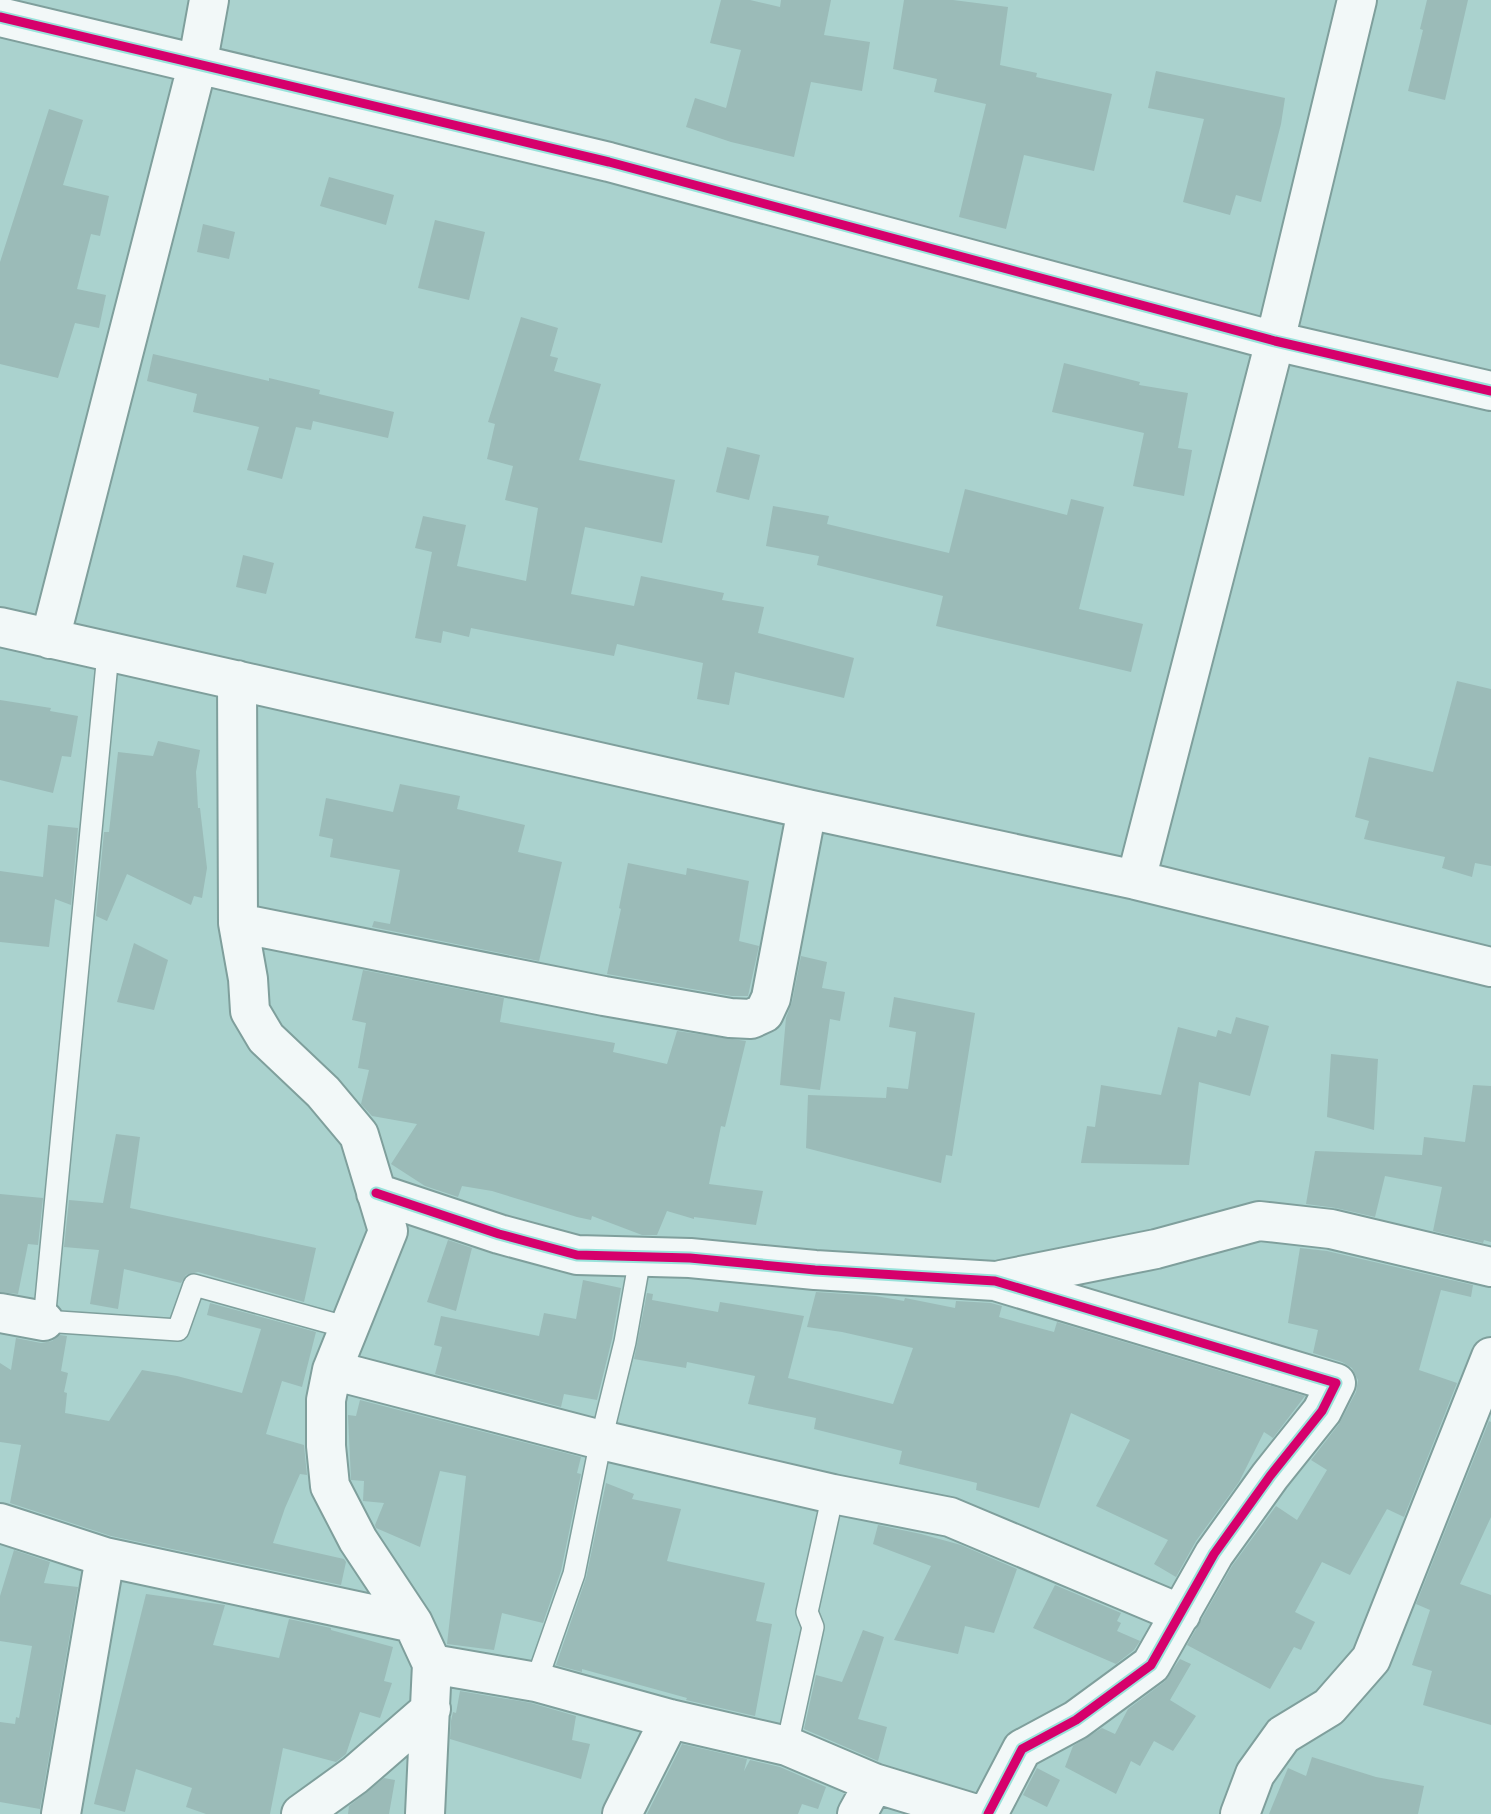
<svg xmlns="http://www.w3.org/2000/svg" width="1491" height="1814" viewBox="0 0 1491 1814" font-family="'Fira Sans',sans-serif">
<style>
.building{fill:#9bbbb8}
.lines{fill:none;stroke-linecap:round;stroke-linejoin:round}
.lane-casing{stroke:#7f9f9c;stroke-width:24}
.street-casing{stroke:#7f9f9c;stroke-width:42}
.lane{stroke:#f2f8f8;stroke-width:21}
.street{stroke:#f2f8f8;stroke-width:38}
.cycleway-casing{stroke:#99e3db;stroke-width:13}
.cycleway{stroke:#d6006c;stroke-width:9}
</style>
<rect width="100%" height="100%" fill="#aad2ce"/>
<path class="building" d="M721 0H750L780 7 781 0H831L824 35 870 42 862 91 811 82 794 157 731 142 686 127 695 98 726 108 741 50 710 43Z
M904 0H953L1008 7 1000 65 1037 73 1036 77 1112 94 1094 171 1024 155 1006 229 959 217 986 104 934 92 937 79 893 69Z
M1427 0H1468L1445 100 1408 91 1423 30 1420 29Z
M1156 71 1285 98 1281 124 1261 202 1236 195 1230 215 1183 202 1204 119 1148 108Z
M49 109 83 120 63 185 109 196 100 236 91 234 77 289 106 295 99 328 75 323 58 378 0 364V262Z
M329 177 394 195 386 225 320 206Z
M435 220 485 232 469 300 418 288Z
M203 224 235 232 229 259 197 252Z
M521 317 558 328 550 356 558 358 554 371 601 384 579 460 675 480 662 543 585 527 571 594 634 606 641 576 724 593 722 600 764 607 758 633 854 658 844 698 735 672 729 705 697 699 703 663 617 644 614 656 471 628 469 637 443 631 441 643 415 638 432 552 415 548 423 516 466 525 457 566 526 581 538 508 505 500 513 466 487 459 495 424 488 422Z
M153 354 269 381V378L320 390 319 394 394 412 388 438 313 421 311 430 296 427 282 479 247 470 259 427 193 412 197 394 147 381Z
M1064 363 1140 382 1139 385 1188 393 1178 448 1192 450 1184 496 1133 486 1144 433 1052 412Z
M727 447 760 455 749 500 716 492Z
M965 489 1067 515 1071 499 1104 507 1079 609 1143 624 1131 672 936 626 943 596 817 565 819 556 766 546 773 506 829 516 827 524 949 553Z
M243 555 274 563 266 594 236 587Z
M1457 681 1491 689V866L1475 863 1472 877 1442 868 1445 857 1364 839 1369 821 1355 817 1369 757 1433 772Z
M0 700 51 708 50 711 78 716 71 757 62 756 53 793 0 780Z
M158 741 200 750 196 772 198 808H200L207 868 202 898 194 896 191 905 127 874 107 921 96 916 104 832H109L118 752 153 756Z
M400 784 460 796 457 809 525 825 518 852 562 862 539 961 372 927 374 921 390 924 400 870 330 857 333 839 319 836 326 798 393 812Z
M48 825 78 828 71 905 55 899 49 947 0 942V871L43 877Z
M628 863 686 875 687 868 749 881 739 941 759 946 748 996H732L607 974 621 909 619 908Z
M134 943 168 960 154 1010 117 1002Z
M801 956 827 962 822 988 845 992 840 1021 830 1019 820 1090 780 1085 786 1018 792 1002Z
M363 970 504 998 500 1022 615 1043 613 1052 667 1064 677 1031 746 1041 725 1127 721 1126 709 1184 763 1191 756 1225 694 1217V1219L667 1211 657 1235H642L592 1216 591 1220 577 1217 492 1191 462 1186 458 1197 425 1186 391 1164 417 1124 372 1116 361 1104 369 1070 358 1068 366 1023 352 1020Z
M894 997 975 1013 952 1156 946 1155 941 1183 806 1148 808 1095 886 1098 887 1087 908 1089 916 1032 889 1027Z
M1236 1017 1269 1026 1250 1096 1199 1082 1189 1165 1081 1163 1087 1126 1095 1127 1101 1085 1161 1095 1178 1027 1216 1037 1218 1030 1231 1034Z
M1331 1054 1378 1059 1374 1130 1327 1117Z
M1473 1085 1491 1086V1242L1484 1240 1483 1243 1433 1231 1442 1187 1385 1176 1375 1217 1336 1208 1306 1204 1315 1151 1422 1155 1424 1137 1465 1142Z
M116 1134 140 1137 130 1208 316 1248 304 1302 198 1272 186 1275 181 1283 124 1269 118 1309 90 1304 99 1250 64 1247 69 1200 103 1203Z
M0 1194 43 1198 38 1245 28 1244 18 1294 0 1292Z
M448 1240 472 1248 456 1311 427 1302Z
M1300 1248 1327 1251 1473 1285 1471 1297 1441 1290 1419 1370 1457 1383 1404 1517 1387 1509 1350 1575 1322 1562 1295 1612 1315 1622 1301 1650 1294 1647 1270 1689 1187 1645 1232 1566 1276 1506 1297 1520 1327 1470 1311 1460 1339 1424 1356 1392 1358 1380 1352 1368 1342 1362 1313 1353 1318 1330 1288 1323Z
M583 1280 621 1288 612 1339 597 1400 564 1394 561 1407 435 1374 442 1347 434 1345 441 1316 539 1336 544 1313 576 1319Z
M816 1292 876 1296 904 1301 905 1298 955 1308 956 1301 991 1303 1002 1306 999 1317 1054 1332 1057 1322 1305 1396 1273 1438 1264 1432 1239 1482 1196 1541 1176 1577 1154 1564 1168 1540 1096 1506 1130 1440 1071 1413 1039 1508 976 1490 977 1483 899 1464 902 1451 814 1429 816 1418 748 1404 755 1376 687 1362 686 1368 634 1359 647 1293 653 1294 652 1300 718 1312 720 1302 804 1316 788 1378 893 1404 913 1348 842 1332 807 1327Z
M210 1303 316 1332 302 1387 282 1381 266 1434 304 1445 307 1475 300 1474 285 1508 273 1543 344 1559 346 1562 341 1585 111 1536 10 1503 21 1445 0 1442V1363L11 1370 16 1338 41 1343 52 1341 60 1335 67 1336 61 1371 68 1373 64 1392 67 1393 65 1413 109 1421 142 1370 177 1376 242 1393 261 1329 207 1315Z
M360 1400 581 1457 577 1473 581 1474 561 1571 543 1623 502 1613 494 1650 447 1644 466 1476 440 1471 420 1547 376 1528 375 1525 384 1503 363 1501 364 1481 351 1480 348 1415 356 1416Z
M1489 1421 1491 1422V1517L1460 1584 1491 1595V1725L1423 1705 1432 1671 1412 1665 1430 1610 1416 1604Z
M606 1483 634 1494 632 1499 681 1509 667 1561 765 1583 756 1621 772 1624 755 1716 686 1700 687 1698 582 1669V1672L556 1665 586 1578Z
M878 1525 921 1534 961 1545 1017 1569 994 1633 965 1626 958 1654 894 1640 931 1566 873 1544Z
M14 1550 50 1562 44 1583 78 1587 40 1809 0 1802V1722L15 1724 16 1717 19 1718 32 1646 0 1641V1596Z
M1055 1585 1121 1613 1117 1621 1121 1623 1117 1631 1140 1641 1134 1650 1116 1664 1033 1628Z
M146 1594 225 1605 213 1645 279 1658 289 1619 331 1628V1630L393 1647 384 1681 392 1683 380 1718 360 1712 346 1754 336 1762 283 1748 270 1814H206L186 1807 192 1788 136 1769 125 1812 94 1804Z
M863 1630 884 1637 858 1719 887 1727 878 1761 804 1729 816 1675 842 1682Z
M1180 1659 1191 1664 1170 1700 1196 1716 1173 1751 1154 1741 1140 1766 1131 1761 1116 1794 1065 1767 1073 1746 1102 1728 1115 1734 1128 1709 1164 1682Z
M460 1691 531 1703 576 1716 572 1740 590 1744 581 1779 450 1739 451 1721 453 1712 456 1713Z
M682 1744 747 1759 744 1771 750 1760 780 1767 826 1787 818 1809 802 1804 798 1814H647Z
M1312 1757 1376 1777 1424 1786 1418 1814H1269L1288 1768 1306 1776Z
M1037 1768 1060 1780 1047 1807 1023 1795Z
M384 1778 395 1780 389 1814H348L349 1806Z"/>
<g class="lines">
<defs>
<path id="lane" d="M108 653 44 1321 178 1330 194 1285 349 1328
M536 1682 574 1574 601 1440 625 1342 640 1258
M787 1746 813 1627 807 1612 833 1494"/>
<path id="street" d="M0 17 609 162 1275 341 1491 391
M0 627 807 809 1136 880 1491 967
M50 639 197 66 209 0
M237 680 238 923 248 979 250 1011 266 1038 323 1092 359 1135 388 1231 332 1370 326 1400V1446L330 1486 358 1540 413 1623 432 1664 425 1814
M1136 880 1275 341 1357 0
M238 923 604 996 730 1018 751 1019 764 1013 771 998 807 809
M376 1193 499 1234 577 1255 690 1258 815 1270 995 1281 1336 1383 1322 1411 1270 1476 1214 1554 1151 1665 1076 1720 1022 1749 988 1814
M1001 1280 1156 1249 1259 1221 1331 1229 1491 1267
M0 1313 44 1321
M332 1370 601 1440 833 1494 950 1517 1181 1614
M0 1523 105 1557 413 1623
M432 1664 536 1682 670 1719 787 1746 874 1783 976 1814
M61 1814 105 1557
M301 1814 355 1775 431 1709
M622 1814 670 1719
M857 1814 874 1783
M1240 1814 1255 1774 1283 1735 1329 1707 1371 1659 1491 1357"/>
</defs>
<use href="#lane" class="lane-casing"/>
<use href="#street" class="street-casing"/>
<use href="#lane" class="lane"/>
<use href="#street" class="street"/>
<defs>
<path id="cycleway" d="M0 17 609 162 1275 341 1491 391
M376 1193 499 1234 577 1255 690 1258 815 1270 995 1281 1336 1383 1322 1411 1270 1476 1214 1554 1151 1665 1076 1720 1022 1749 988 1814"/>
</defs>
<use href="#cycleway" class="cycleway-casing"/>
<use href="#cycleway" class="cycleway"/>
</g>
</svg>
